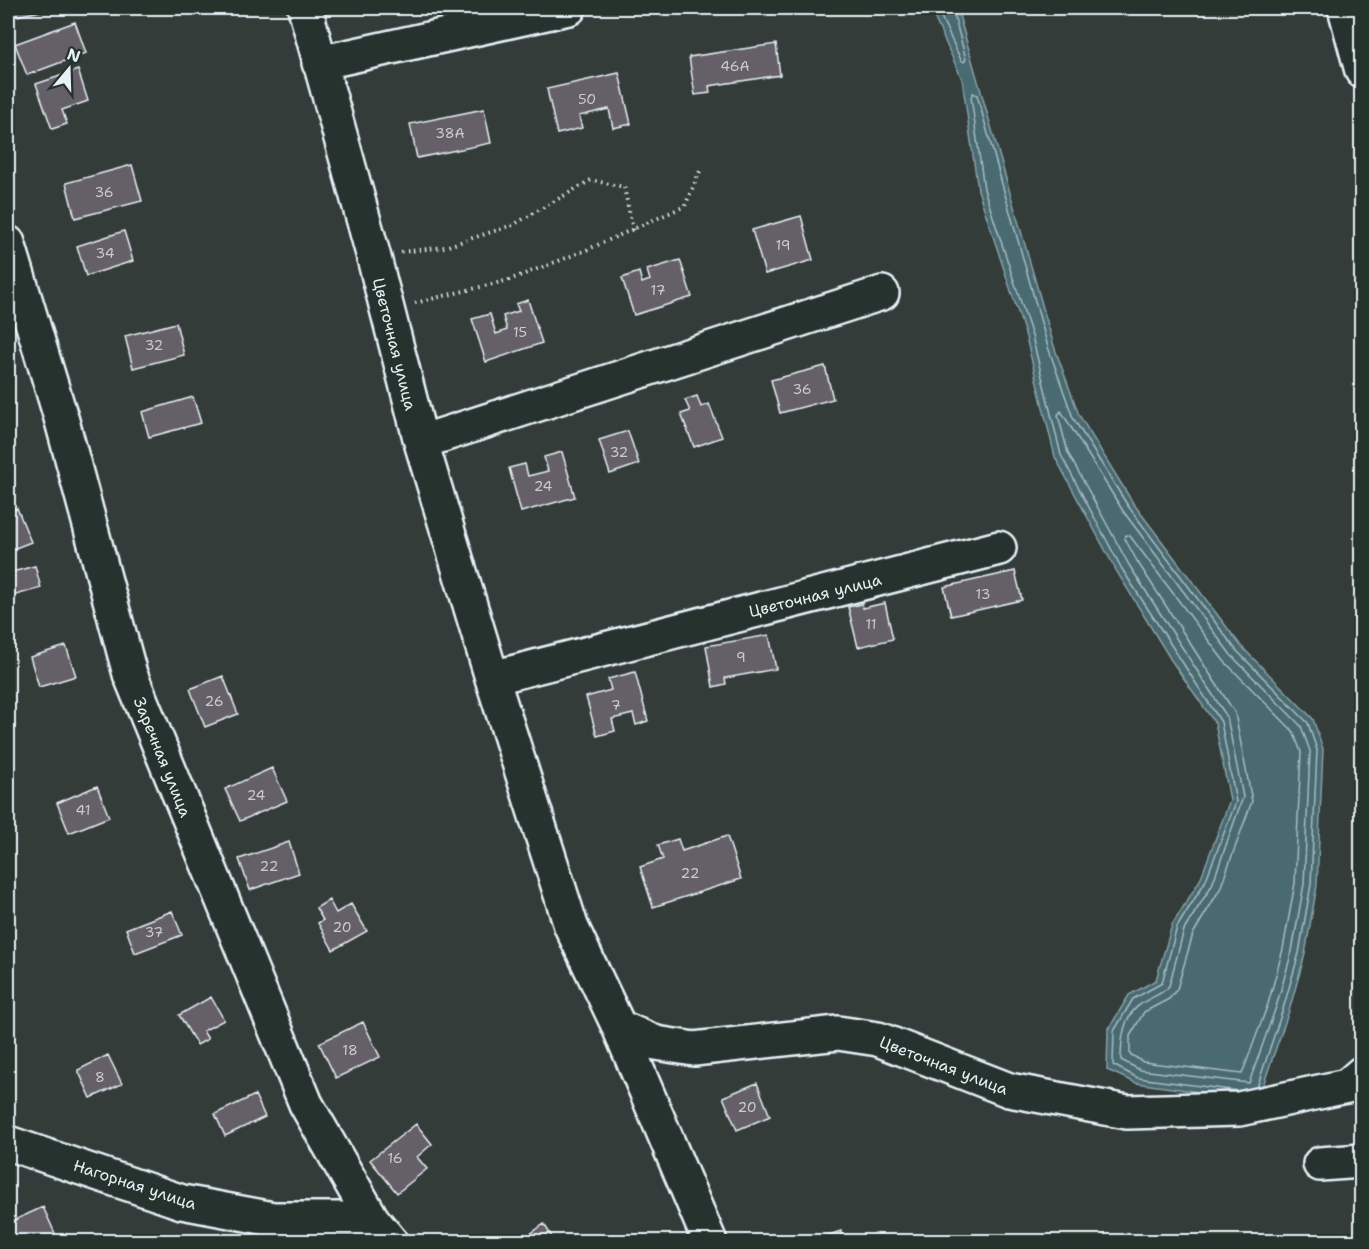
<svg xmlns="http://www.w3.org/2000/svg" width="1369" height="1249" viewBox="0 0 1369 1249" font-family="'Shantell Sans',sans-serif">
<style>
.water{fill:#4a6a71;stroke:#89a0a7;stroke-width:1.5}
.lines{fill:none;stroke-linecap:round;stroke-linejoin:round}
.shore{stroke:#a9bbc2;stroke-width:1.5}
.building{fill:#655e68;stroke:#e8f1f8;stroke-width:1.5}
.minor-casing{stroke:#e8f1f8;stroke-width:38}
.path{stroke:#e8f1f8;stroke-width:4;stroke-dasharray:1.5 4.5;stroke-linecap:butt}
.minor{stroke:#26332d;stroke-width:33}
.labels{text-anchor:middle;stroke-width:4.5;stroke-linejoin:round;paint-order:stroke}
.number-label{font-size:14px;fill:#c7ccd4}
.street-label{font-size:16px;fill:#e8f1f8;stroke:#26332d}
</style>
<rect width="100%" height="100%" fill="#333c39"/>
<filter id="ink" filterUnits="userSpaceOnUse"><feTurbulence type="fractalNoise" baseFrequency=".0167" numOctaves="2"/><feDisplacementMap in="SourceGraphic" scale="12" xChannelSelector="R" yChannelSelector="G"/><feConvolveMatrix kernelMatrix="1 2 1 2 8 2 1 2 1" color-interpolation-filters="sRGB"/></filter>
<g filter="url(#ink)">
<path class="water" d="M930 8H957L1054 346 1079 415 1133 503 1241 646 1313 719 1323 749 1317 885 1305 954 1289 1011 1259 1097 1228 1096 1136 1083 1107 1070 1108 1030 1129 995 1156 980 1172 925 1200 880 1230 800 1215 723 1171 660 1117 572 1055 457 1026 337 978 190 962 79Z"/>
<g class="lines">
<path class="shore" d="M937 8 961 60 964 62 966 59 952 8
M1061 411 1123 511 1231 655 1301 726 1310 751 1304 884 1292 951 1276 1007 1249 1083 1140 1070 1121 1060C1121 1041 1123 1015 1141 1004 1150 997 1162 995 1169 986L1184 930 1212 885 1243 797 1227 717 1129 565 1068 453 1058 415Z
M1126 535 1130 536 1224 661 1293 731 1301 752 1295 883 1283 949 1268 1004 1242 1074 1143 1062 1130 1054V1036L1144 1012 1169 999 1177 989 1193 934 1220 889 1252 801 1235 713 1137 561 1125 539Z
M1239 1091 1138 1078 1113 1065 1114 1031 1133 999 1162 983 1177 927 1205 882 1236 802 1221 722 1122 569 1061 455 1032 336 984 189 971 97 973 93 977 95 1048 347 1073 418 1128 506 1236 650 1308 723 1317 750 1311 884 1299 953 1283 1009 1257 1087"/>
</g>
<path class="building" d="M9 8H56L11 17Z
M75 22 86 53 27 75 15 44Z
M776 44 780 75 709 86 710 93 695 95 689 57Z
M78 70 88 101 62 110 67 124 52 129 36 84Z
M619 73 631 124 613 128 609 109 579 116 582 128 557 134 547 89Z
M484 109 491 143 417 158 410 124Z
M132 165 142 201 75 218 66 183Z
M801 216 813 260 765 274 752 230Z
M124 231 133 261 86 276 77 246Z
M680 260 692 297 634 315 622 278 639 272 642 283 650 280 647 270Z
M528 300 542 343 486 362 472 319 490 314 496 334 507 330 503 316 519 311 516 304Z
M176 323 184 355 133 368 125 336Z
M825 366 833 399 780 413 771 380Z
M697 396 701 407 709 404 722 437 694 447 681 414 690 411 685 400Z
M193 397 201 423 149 437 142 412Z
M628 431 639 464 610 474 599 440Z
M562 452 575 497 521 512 509 468 525 464 528 476 548 471 544 457Z
M17 508 31 542 8 551V512Z
M35 566 41 588 8 597V573Z
M1015 571 1022 600 951 616 944 587Z
M885 603 893 639 858 647 848 607 862 604 863 608Z
M769 635 776 669 725 678 726 684 713 687 706 646Z
M66 646 76 676 39 687 30 657Z
M635 672 648 721 636 725 633 714 612 719 615 731 597 736 586 697 611 690 608 679Z
M223 676 238 714 205 727 190 689Z
M272 768 287 801 240 821 225 789Z
M97 786 109 817 69 833 57 803Z
M727 836 741 879 653 907 640 867 663 859 658 845 678 839 682 851Z
M289 842 299 873 250 890 239 859Z
M329 900 336 913 351 904 367 931 333 950 318 923 323 920 316 908Z
M172 911 182 935 135 953 126 929Z
M211 997 224 1020 203 1031 208 1039 197 1045 179 1015Z
M363 1022 380 1057 336 1078 319 1043Z
M108 1055 122 1084 91 1098 78 1070Z
M757 1083 770 1116 737 1130 723 1097Z
M255 1095 265 1117 225 1136 215 1114Z
M416 1124 432 1144 417 1157 427 1169 397 1193 370 1160Z
M43 1207 58 1240 8 1242V1223Z
M544 1224 552 1237 545 1242H519Z
M841 1231 845 1242H808Z"/>
<g class="lines">
<defs>
<path id="minor" d="M305 8 373 254 421 442 492 678 571 926 619 1027 656 1043 694 1049 838 1033 878 1039 1009 1090 1127 1112 1239 1109 1347 1086 1362 1073
M1345 8 1362 71
M319 63 569 8
M8 243 62 421 130 674 306 1104 372 1219 391 1242
M421 442 882 293
M492 678 999 548
M619 1027 710 1242
M8 1143 182 1202 273 1219H372
M1320 1164 1362 1161"/>
</defs>
<use href="#minor" class="minor-casing"/>
<path class="path" d="M401 252 445 247 513 225 591 180 624 187 633 230
M415 303 509 280 584 251 685 206 700 171"/>
<use href="#minor" class="minor"/>
</g>
</g>
<g class="labels">
<g class="number-label">
<text x="735" y="71">46А</text>
<text x="587" y="104">50</text>
<text x="450" y="138">38А</text>
<text x="104" y="197">36</text>
<text x="783" y="250">19</text>
<text x="105" y="258">34</text>
<text x="658" y="295">17</text>
<text x="520" y="337">15</text>
<text x="154" y="350">32</text>
<text x="802" y="394">36</text>
<text x="619" y="457">32</text>
<text x="543" y="491">24</text>
<text x="983" y="599">13</text>
<text x="871" y="629">11</text>
<text x="741" y="662">9</text>
<text x="214" y="706">26</text>
<text x="616" y="710">7</text>
<text x="256" y="800">24</text>
<text x="83" y="815">41</text>
<text x="269" y="871">22</text>
<text x="690" y="878">22</text>
<text x="342" y="932">20</text>
<text x="154" y="937">37</text>
<text x="350" y="1055">18</text>
<text x="100" y="1082">8</text>
<text x="747" y="1112">20</text>
<text x="395" y="1163">16</text>
</g>
<g class="street-label">
<text transform="translate(395 344) rotate(76)" y="6">Цветочная улица</text>
<text transform="translate(815 595) rotate(-14)" y="6">Цветочная улица</text>
<text transform="translate(163 757) rotate(68)" y="6">Заречная улица</text>
<text transform="translate(944 1065) rotate(21)" y="6">Цветочная улица</text>
<text transform="translate(135 1184) rotate(18)" y="6">Нагорная улица</text>
</g>
</g>
<rect width="1369" height="1249" fill="none" stroke="#26332d" stroke-width="30"/>
<rect x="15" y="15" width="1339" height="1219" fill="none" stroke="#e8f1f8" stroke-width="2" filter="url(#ink)"/>
<g transform="translate(69 69) rotate(19)" stroke="#26332d" stroke-width="4.5" paint-order="stroke">
<path d="M0-4.5L10 22L0 15L-10 22Z" fill="#e8f1f8"/>
<text y="-9" font-size="16" font-weight="bold" text-anchor="middle" fill="#e8f1f8">N</text>
</g>
</svg>
